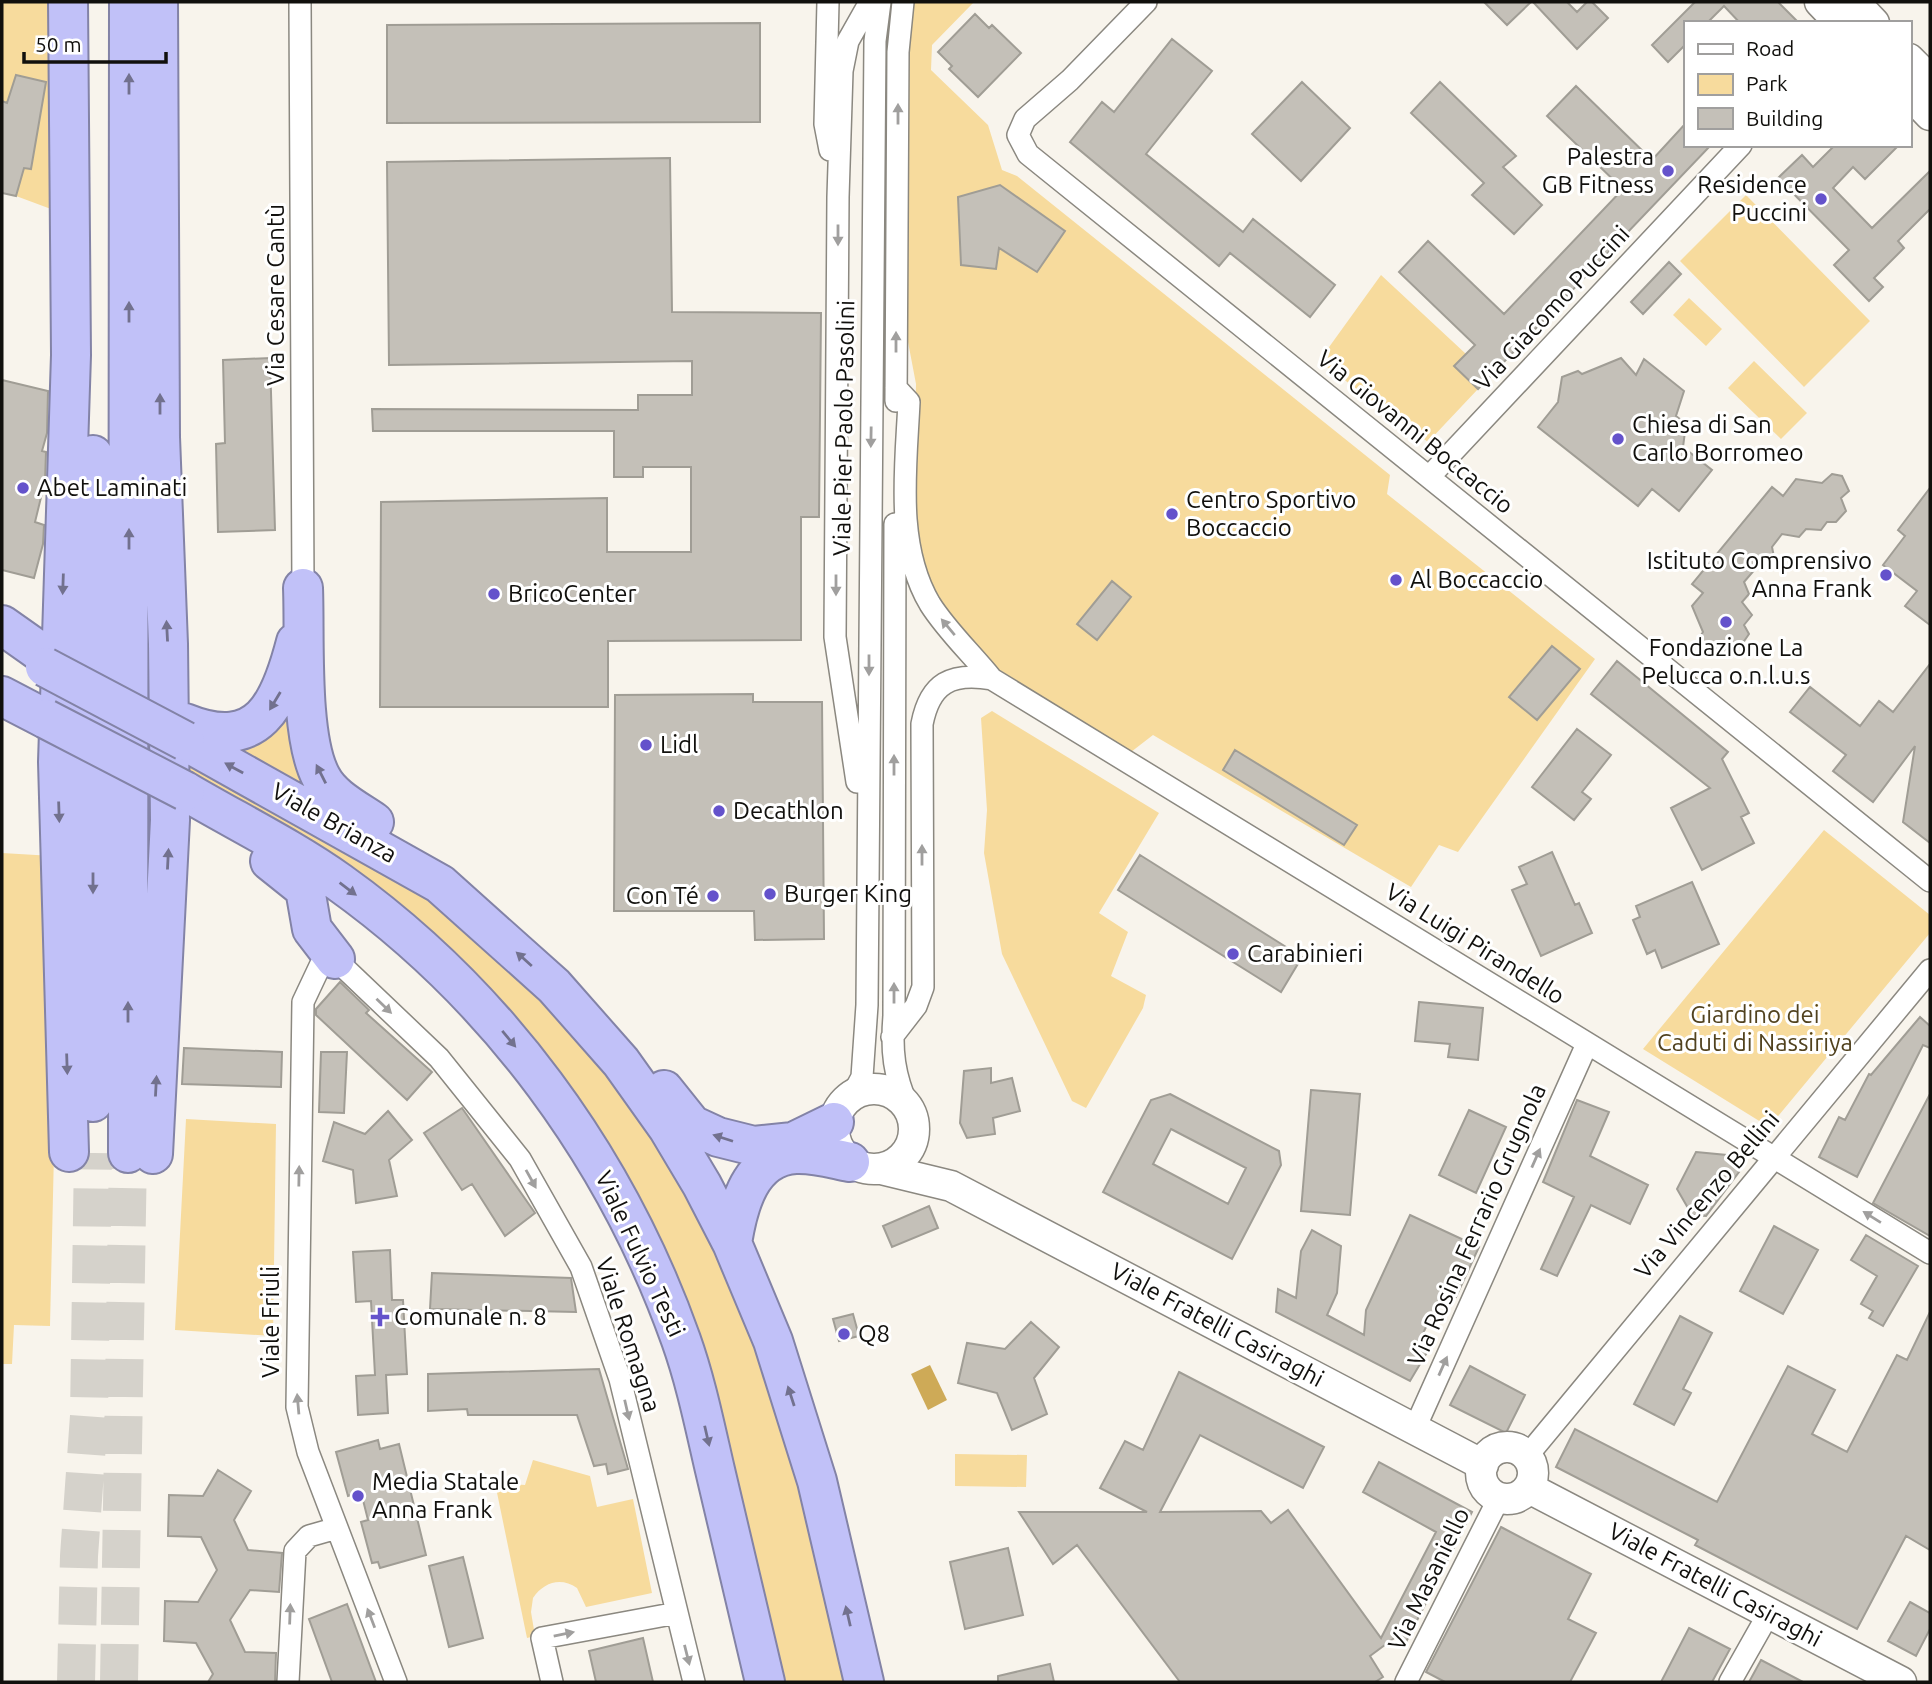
<svg xmlns="http://www.w3.org/2000/svg" width="1932" height="1684" viewBox="0 0 1932 1684" font-family="Ubuntu,sans-serif">
<style>
.green{fill:#f7db9d}
.water{fill:#ceaa57}
.building{fill:#c4c0b8;stroke:#a09d95;stroke-width:2;fill-rule:evenodd}
.lines{fill:none;stroke-linecap:round;stroke-linejoin:round}
.highway-tunnel{stroke:#d5d2cb;stroke-width:38;stroke-dasharray:38 19;stroke-linecap:butt}
.street-casing{stroke:#8b8880;stroke-width:24}
.secondary-casing{stroke:#8b8880;stroke-width:33}
.highway-casing{stroke:#8383a6;stroke-width:42}
.street{stroke:#fff;stroke-width:21}
.secondary{stroke:#fff;stroke-width:30}
.highway{stroke:#c1c1f8;stroke-width:38}
.highway-bridge-casing{stroke:#8383a6;stroke-width:42;stroke-linecap:butt}
.highway-bridge{stroke:#c1c1f8;stroke-width:38}
.oneway{fill:#72718e}
.oneway2{fill:#a09f9e}
.poi-dot{fill:#6452cb;stroke:#fff;stroke-width:2.5}
.labels{text-anchor:middle;stroke-width:6;stroke-linejoin:round;paint-order:stroke}
.poi-label{font-size:24px;fill:#11100d;stroke:#fff;text-anchor:start}
.street-label{font-size:24px;fill:#11100d;stroke:#fff}
.park-label{font-size:24px;fill:#51421e;stroke:#fff}
</style>
<rect width="100%" height="100%" fill="#f8f4ec"/>
<path class="green" d="M2 2H57L59 212 16 196 22 174 2 169Z
M914 2H974L932 45 931 70 988 125 1002 170 1017 176 1390 475 1387 494 1595 659 1458 852 1439 845 1411 887 1153 735 1131 752 995 667 962 632 935 597 917 553 913 509 916 384 905 326 907 55Z
M1746 195 1870 321 1804 387 1680 261Z
M1381 275 1466 354 1454 366 1478 389 1428 442 1319 361Z
M1689 298 1722 329 1706 346 1673 315Z
M1754 361 1807 413 1781 439 1728 388Z
M290 702 307 787 237 754 259 741Z
M992 711 1159 813 1099 913 1128 932 1111 976 1146 995 1143 1008 1086 1108 1072 1101 1002 954 984 853 987 810 981 718Z
M157 748 364 859 414 889 502 958 581 1038 685 1183 782 1400 847 1682H781L710 1380 563 1080 152 760Z
M1824 830 1930 915V933L1769 1127 1643 1049Z
M2 853 53 856 54 1152 50 1326 14 1325 12 1364H2Z
M186 1119 276 1124 273 1336 175 1330Z
M955 1454 1027 1455 1026 1487 955 1486Z
M533 1460 590 1476 597 1507 633 1499 652 1593 586 1607 577 1588C561 1577 544 1582 533 1598L531 1612 535 1636 527 1638 495 1483 525 1485Z"/>
<path class="water" d="M930 1365 947 1400 928 1410 911 1374Z"/>
<path class="building" d="M1484 2H1531L1507 25Z
M1533 2H1567L1577 12 1587 2H1592L1608 18 1577 49Z
M1695 2H1778L1799 23H1740L1724 6 1707 23H1685V45L1668 62 1652 45Z
M975 14 989 28 992 25 1021 53 978 97 949 69 952 66 938 52Z
M760 23V122L387 123V25Z
M1172 39 1212 71 1146 154 1243 232 1253 219 1335 285 1310 317 1230 253 1219 266 1070 142 1102 102 1114 112Z
M16 75 46 82 31 169 24 168 16 196 2 193V101L7 103Z
M1302 82 1350 128 1301 181 1252 134Z
M1440 82 1516 156 1503 167 1542 205 1514 234 1472 195 1484 183 1411 113Z
M1576 86 1652 160 1685 124V145H1711L1478 389 1454 366 1475 345 1399 272 1428 241 1504 314 1623 189 1547 116Z
M1835 145H1899L1865 179 1853 167 1833 188 1872 228 1930 171V209L1898 241 1904 248 1874 278 1883 287 1869 301 1834 265 1849 250 1778 178 1802 155 1813 167Z
M670 158 672 312 821 313 819 517H801V640L608 641V707H380L381 502 607 498V552H691V467H643V477H614V431H373L372 409 638 410V395H692V361L389 365 387 162Z
M1000 185 1065 231 1037 272 999 248 996 269 961 265 958 197Z
M1669 262 1681 274 1643 314 1631 302Z
M270 358 275 530 218 532 216 444 225 443 223 360Z
M1621 358 1636 375 1644 359 1684 391 1676 416 1686 424 1683 447 1712 470 1679 511 1652 489 1638 506 1538 427 1558 402 1562 377 1578 371 1582 374Z
M2 380 48 391 47 433 42 451 46 452 45 481 35 522 44 525 43 544 34 578 2 570Z
M1832 474 1842 476 1849 491 1841 498 1846 511 1836 522H1827L1821 530 1806 529 1799 537 1782 534 1772 547 1774 557 1766 569 1756 568 1744 582 1749 594 1742 602 1752 615 1744 625 1749 634 1740 647H1727L1720 655 1702 653 1698 640 1703 632 1692 606 1703 593 1692 584 1772 487 1783 496 1796 479 1822 483Z
M1930 488V625L1905 606 1917 591 1883 565 1905 536 1898 530Z
M1112 581 1131 597 1097 640 1077 624Z
M1552 646 1580 669 1537 720 1509 697Z
M1617 661 1728 752 1722 759 1749 813 1741 817 1754 843 1702 870 1671 808 1710 788 1591 694Z
M1930 664V843L1903 822 1915 746 1873 802 1833 771 1846 755 1790 712 1810 687 1860 726 1879 701 1893 712Z
M753 694V702H822L824 939 755 940 754 911H614L615 695Z
M1577 729 1611 755 1582 792 1591 799 1574 820 1532 787Z
M1235 750 1357 825 1344 845 1223 770Z
M1552 852 1575 905 1579 903 1592 933 1541 956 1512 890 1527 884 1519 867Z
M1140 855 1302 957 1281 992 1118 890Z
M1692 882 1719 944 1662 968 1655 950 1647 954 1633 920 1640 917 1636 906Z
M340 982 369 1010 366 1013 432 1072 407 1100 316 1015V1009Z
M1419 1002 1483 1008 1478 1060 1448 1057 1450 1044 1415 1041Z
M1920 1017 1930 1026V1048L1923 1045 1857 1177 1819 1157 1839 1117 1845 1120 1869 1074 1871 1075Z
M184 1048 282 1052 281 1087 182 1084Z
M321 1052H347L344 1113 319 1112Z
M991 1068V1083L1012 1078 1020 1111 993 1118 995 1134 967 1138 960 1123 964 1071Z
M1311 1090 1360 1094 1350 1215 1301 1211Z
M1170 1094 1279 1151 1281 1165 1232 1259 1103 1192 1151 1100ZM1171 1129 1246 1168 1228 1204 1153 1164Z
M1930 1094V1236L1873 1203Z
M1577 1100 1609 1112 1590 1156 1648 1185 1630 1224 1591 1205 1557 1276 1541 1269 1574 1197 1543 1182Z
M462 1108 535 1213 505 1236 472 1184 462 1190 424 1133Z
M1469 1110 1506 1127 1476 1193 1439 1175Z
M388 1111 412 1140 389 1160 397 1196 356 1203 353 1170 323 1161 334 1122 365 1134Z
M1696 1152 1727 1155 1739 1172 1706 1216 1692 1215 1677 1189Z
M929 1206 938 1228 892 1247 883 1226Z
M1410 1215 1479 1247 1456 1297 1443 1291 1418 1344 1429 1349 1410 1381 1276 1312 1278 1289 1296 1298 1301 1251 1312 1230 1341 1246 1337 1293 1327 1315 1364 1335 1366 1310Z
M1774 1226 1818 1250 1783 1314 1740 1291Z
M1866 1235 1918 1266 1883 1326 1869 1318 1873 1311 1861 1304 1877 1276 1851 1260Z
M390 1250 392 1300H403L407 1374 386 1375 388 1413 358 1415 356 1376 375 1375 371 1301 356 1302 353 1252Z
M432 1273 571 1278 576 1312 430 1309Z
M1930 1312V1550L1906 1536 1857 1629 1695 1545 1698 1540 1556 1467 1575 1429 1717 1502 1788 1366 1835 1390 1812 1434 1847 1452 1897 1355 1907 1360Z
M853 1314 859 1336 839 1341 833 1319Z
M1680 1316 1712 1333 1683 1389 1691 1393 1674 1425 1634 1404Z
M1031 1322 1059 1347 1034 1378 1047 1414 1012 1430 997 1393 958 1383 967 1343 1005 1349Z
M1470 1366 1525 1395 1506 1433 1450 1405Z
M599 1369 628 1469 608 1474 606 1464 594 1466 577 1415H468L467 1409 428 1411V1374Z
M1179 1372 1324 1447 1303 1488 1200 1435 1160 1512 1261 1511 1271 1523 1288 1510 1381 1638 1436 1532 1363 1492 1379 1462 1472 1512 1405 1644 1397 1636 1370 1656 1383 1677 1375 1682H1180L1077 1545 1053 1564 1019 1512H1147L1100 1488 1125 1441 1143 1450Z
M378 1440 380 1449 399 1444 426 1555 380 1568 378 1562 372 1563 361 1522 368 1520 361 1492 348 1496 336 1452Z
M218 1470 251 1491 234 1520 248 1550 282 1553 279 1592 250 1590 230 1620 245 1652 276 1653 275 1682H208L213 1674 196 1643 164 1641 165 1601 198 1602 217 1570 201 1537 168 1536 169 1495 203 1496Z
M1501 1527 1591 1574 1568 1619 1596 1633 1570 1682H1445L1426 1672Z
M1008 1548 1023 1615 965 1629 950 1562Z
M463 1557 483 1638 449 1647 429 1566Z
M1910 1602 1930 1613V1629L1916 1656 1888 1641Z
M347 1604 376 1682H332L309 1619Z
M1689 1628 1730 1649 1712 1682H1661Z
M643 1638 653 1682H596L589 1651Z
M1761 1660 1803 1682H1749Z
M1050 1664 1054 1682H998V1676Z"/>
<g class="lines">
<path class="highway-tunnel" d="M76 1682 79 1556 89 1416 93 1153
M119 1682 128 1153"/>
<defs>
<path id="street" d="M300 2 303 588
M828 2 825 124 830 150
M1146 2 1070 80 1025 119 1018 135 1028 154 1930 881
M896 388 909 402C906 467 895 545 930 604 947 631 972 654 992 679L1930 1253
M896 401 898 52 903 2
M1429 477 1741 145
M895 524 894 1016C891 1051 894 1075 908 1107
M857 782 835 637 838 197 842 71 848 41 870 2
M892 1037 916 1006 923 987 922 724C930 683 951 672 992 679
M853 1094 862 1077 867 1005 875 41 880 2
M1415 1428 1587 1044
M1527 1456 1930 970
M288 1682 295 1551 309 1536 337 1528
M396 1682 308 1452 297 1407 303 1002 320 966 335 959 439 1058 520 1159 581 1267 620 1379 694 1682
M552 1682 542 1638 677 1613
M1406 1682 1499 1498
M1730 1682 1769 1613"/>
<path id="secondary" d="M1820 2 1840 23
M1854 2 1874 23
M1909 59 1930 80
M1909 93 1930 115
M834 1129a40 40 0 1 1 80 0a40 40 0 1 1-80 0Z
M881 1169 951 1186 1483 1465
M1481 1473a26 26 0 1 1 52 0a26 26 0 1 1-52 0Z
M1529 1488 1901 1682"/>
<path id="highway" d="M68 2 71 355 58 762 69 1152
M93 455V1102
M303 588C305 636 299 736 321 777 331 797 355 809 374 822
M2 625 46 656
M2 696 46 719
M185 723C259 753 280 704 296 642
M185 741 440 884 554 986 621 1062 668 1128 702 1185 732 1243 773 1341 817 1481 864 1682
M185 791C234 820 293 849 339 882 497 995 616 1157 681 1340 696 1382 705 1427 715 1470 732 1541 748 1611 765 1682
M270 861 305 889 312 929 335 959
M664 1090 692 1125 718 1137 754 1146 793 1142 834 1122
M128 1153 129 2
M153 1154 170 820 168 644 160 437 158 2
M732 1243C738 1206 750 1156 796 1154 814 1153 834 1159 850 1162"/>
</defs>
<use href="#street" class="street-casing"/>
<use href="#secondary" class="secondary-casing"/>
<use href="#highway" class="highway-casing"/>
<use href="#street" class="street"/>
<use href="#secondary" class="secondary"/>
<use href="#highway" class="highway"/>
<defs>
<path id="highway-bridge" d="M45 667 185 741
M46 719 185 791"/>
</defs>
<use href="#highway-bridge" class="highway-bridge-casing"/>
<use href="#highway-bridge" class="highway-bridge"/>
</g>
<defs><path id="oneway-solid" d="M-6-.8H1V-3.2L6.5 0L1 3.2V.8H-6Z" transform="scale(1.75)"/></defs>
<g class="oneway">
<use href="#oneway-solid" transform="translate(129 84) rotate(-90)"/>
<use href="#oneway-solid" transform="translate(129 312) rotate(-90)"/>
<use href="#oneway-solid" transform="translate(160 404) rotate(-90)"/>
<use href="#oneway-solid" transform="translate(129 539) rotate(-90)"/>
<use href="#oneway-solid" transform="translate(63 584) rotate(92)"/>
<use href="#oneway-solid" transform="translate(167 631) rotate(-93)"/>
<use href="#oneway-solid" transform="translate(275 701) rotate(121)"/>
<use href="#oneway-solid" transform="translate(234 768) rotate(-151)"/>
<use href="#oneway-solid" transform="translate(321 774) rotate(-117)"/>
<use href="#oneway-solid" transform="translate(59 812) rotate(88)"/>
<use href="#oneway-solid" transform="translate(168 859) rotate(-87)"/>
<use href="#oneway-solid" transform="translate(93 883) rotate(90)"/>
<use href="#oneway-solid" transform="translate(348 889) rotate(37)"/>
<use href="#oneway-solid" transform="translate(524 959) rotate(-138)"/>
<use href="#oneway-solid" transform="translate(128 1012) rotate(-90)"/>
<use href="#oneway-solid" transform="translate(509 1039) rotate(50)"/>
<use href="#oneway-solid" transform="translate(67 1064) rotate(88)"/>
<use href="#oneway-solid" transform="translate(156 1086) rotate(-87)"/>
<use href="#oneway-solid" transform="translate(723 1138) rotate(-162)"/>
<use href="#oneway-solid" transform="translate(791 1396) rotate(-108)"/>
<use href="#oneway-solid" transform="translate(707 1436) rotate(77)"/>
<use href="#oneway-solid" transform="translate(848 1616) rotate(-103)"/>
</g>
<g class="oneway2">
<use href="#oneway-solid" transform="translate(898 114) rotate(-90)"/>
<use href="#oneway-solid" transform="translate(838 235) rotate(90)"/>
<use href="#oneway-solid" transform="translate(896 342) rotate(-90)"/>
<use href="#oneway-solid" transform="translate(871 437) rotate(91)"/>
<use href="#oneway-solid" transform="translate(836 585) rotate(90)"/>
<use href="#oneway-solid" transform="translate(948 627) rotate(-130)"/>
<use href="#oneway-solid" transform="translate(869 665) rotate(90)"/>
<use href="#oneway-solid" transform="translate(894 765) rotate(-90)"/>
<use href="#oneway-solid" transform="translate(922 855) rotate(-90)"/>
<use href="#oneway-solid" transform="translate(894 993) rotate(-90)"/>
<use href="#oneway-solid" transform="translate(384 1006) rotate(44)"/>
<use href="#oneway-solid" transform="translate(1536 1158) rotate(-66)"/>
<use href="#oneway-solid" transform="translate(299 1176) rotate(-89)"/>
<use href="#oneway-solid" transform="translate(531 1179) rotate(61)"/>
<use href="#oneway-solid" transform="translate(1872 1217) rotate(-148)"/>
<use href="#oneway-solid" transform="translate(1443 1366) rotate(-66)"/>
<use href="#oneway-solid" transform="translate(298 1404) rotate(-95)"/>
<use href="#oneway-solid" transform="translate(627 1410) rotate(77)"/>
<use href="#oneway-solid" transform="translate(290 1614) rotate(-88)"/>
<use href="#oneway-solid" transform="translate(371 1618) rotate(-111)"/>
<use href="#oneway-solid" transform="translate(564 1634) rotate(-11)"/>
<use href="#oneway-solid" transform="translate(687 1655) rotate(76)"/>
</g>
<g class="poi-dot">
<circle cx="1668" cy="171" r="7"/>
<circle cx="1821" cy="199" r="7"/>
<circle cx="1618" cy="439" r="7"/>
<circle cx="23" cy="488" r="7"/>
<circle cx="1172" cy="514" r="7"/>
<circle cx="1886" cy="575" r="7"/>
<circle cx="1396" cy="580" r="7"/>
<circle cx="494" cy="594" r="7"/>
<circle cx="1726" cy="622" r="7"/>
<circle cx="646" cy="745" r="7"/>
<circle cx="719" cy="811" r="7"/>
<circle cx="770" cy="894" r="7"/>
<circle cx="713" cy="896" r="7"/>
<circle cx="1233" cy="954" r="7"/>
<path d="M376.5 1306.5h7v7h7v7h-7v7h-7v-7h-7v-7h7z"/>
<circle cx="844" cy="1334" r="7"/>
<circle cx="358" cy="1496" r="7"/>
</g>
<g class="labels">
<g class="poi-label">
<text x="1654" y="165" text-anchor="end">Palestra<tspan x="1654" dy="28">GB Fitness</tspan></text>
<text x="1807" y="193" text-anchor="end">Residence<tspan x="1807" dy="28">Puccini</tspan></text>
<text x="1632" y="433">Chiesa di San<tspan x="1632" dy="28">Carlo Borromeo</tspan></text>
<text x="37" y="496">Abet Laminati</text>
<text x="1186" y="508">Centro Sportivo<tspan x="1186" dy="28">Boccaccio</tspan></text>
<text x="1872" y="569" text-anchor="end">Istituto Comprensivo<tspan x="1872" dy="28">Anna Frank</tspan></text>
<text x="1410" y="588">Al Boccaccio</text>
<text x="508" y="602">BricoCenter</text>
<text x="1726" y="656" text-anchor="middle">Fondazione La<tspan x="1726" dy="28">Pelucca o.n.l.u.s</tspan></text>
<text x="660" y="753">Lidl</text>
<text x="733" y="819">Decathlon</text>
<text x="784" y="902">Burger King</text>
<text x="699" y="904" text-anchor="end">Con Té</text>
<text x="1247" y="962">Carabinieri</text>
<text x="394" y="1325">Comunale n. 8</text>
<text x="858" y="1342">Q8</text>
<text x="372" y="1490">Media Statale<tspan x="372" dy="28">Anna Frank</tspan></text>
</g>
<g class="street-label">
<text transform="translate(276 295) rotate(-90)" y="8">Via Cesare Cantù</text>
<text transform="translate(1552 308) rotate(-47)" y="8">Via Giacomo Puccini</text>
<text transform="translate(844 428) rotate(-89)" y="8">Viale Pier Paolo Pasolini</text>
<text transform="translate(1415 432) rotate(39)" y="8">Via Giovanni Boccaccio</text>
<text transform="translate(334 823) rotate(29)" y="8">Viale Brianza</text>
<text transform="translate(1475 944) rotate(32)" y="8">Via Luigi Pirandello</text>
<text transform="translate(1707 1195) rotate(-50)" y="8">Via Vincenzo Bellini</text>
<text transform="translate(1477 1225) rotate(-66)" y="8">Via Rosina Ferrario Grugnola</text>
<text transform="translate(640 1254) rotate(65)" y="8">Viale Fulvio Testi</text>
<text transform="translate(271 1322) rotate(-90)" y="8">Viale Friuli</text>
<text transform="translate(1217 1325) rotate(28)" y="8">Viale Fratelli Casiraghi</text>
<text transform="translate(628 1335) rotate(72)" y="8">Viale Romagna</text>
<text transform="translate(1429 1579) rotate(-64)" y="8">Via Masaniello</text>
<text transform="translate(1715 1585) rotate(28)" y="8">Viale Fratelli Casiraghi</text>
</g>
<g class="park-label">
<text x="1755" y="1023">Giardino dei<tspan x="1755" dy="28">Caduti di Nassiriya</tspan></text>
</g>
</g>
<rect width="1932" height="1684" fill="none" stroke="#11100d" stroke-width="7"/>
<rect x="1684" y="21" width="228" height="126" fill="#ffffff" stroke="#a09f9e" stroke-width="2"/>
<rect x="1698" y="44" width="35" height="10" fill="#ffffff" stroke="#a09f9e" stroke-width="2"/>
<text x="1746" y="56" font-size="21" fill="#11100d">Road</text>
<rect x="1698" y="74" width="35" height="21" fill="#f7db9d" stroke="#a09f9e" stroke-width="2"/>
<text x="1746" y="91" font-size="21" fill="#11100d">Park</text>
<rect x="1698" y="108" width="35" height="21" fill="#c4c0b8" stroke="#a09f9e" stroke-width="2"/>
<text x="1746" y="126" font-size="21" fill="#11100d">Building</text>
<path d="M24 52v10h142v-10" fill="none" stroke="#11100d" stroke-width="3.5"/>
<text x="35" y="52" font-size="21" fill="#11100d" stroke="#ffffff" stroke-width="5" paint-order="stroke">50 m</text>
</svg>
